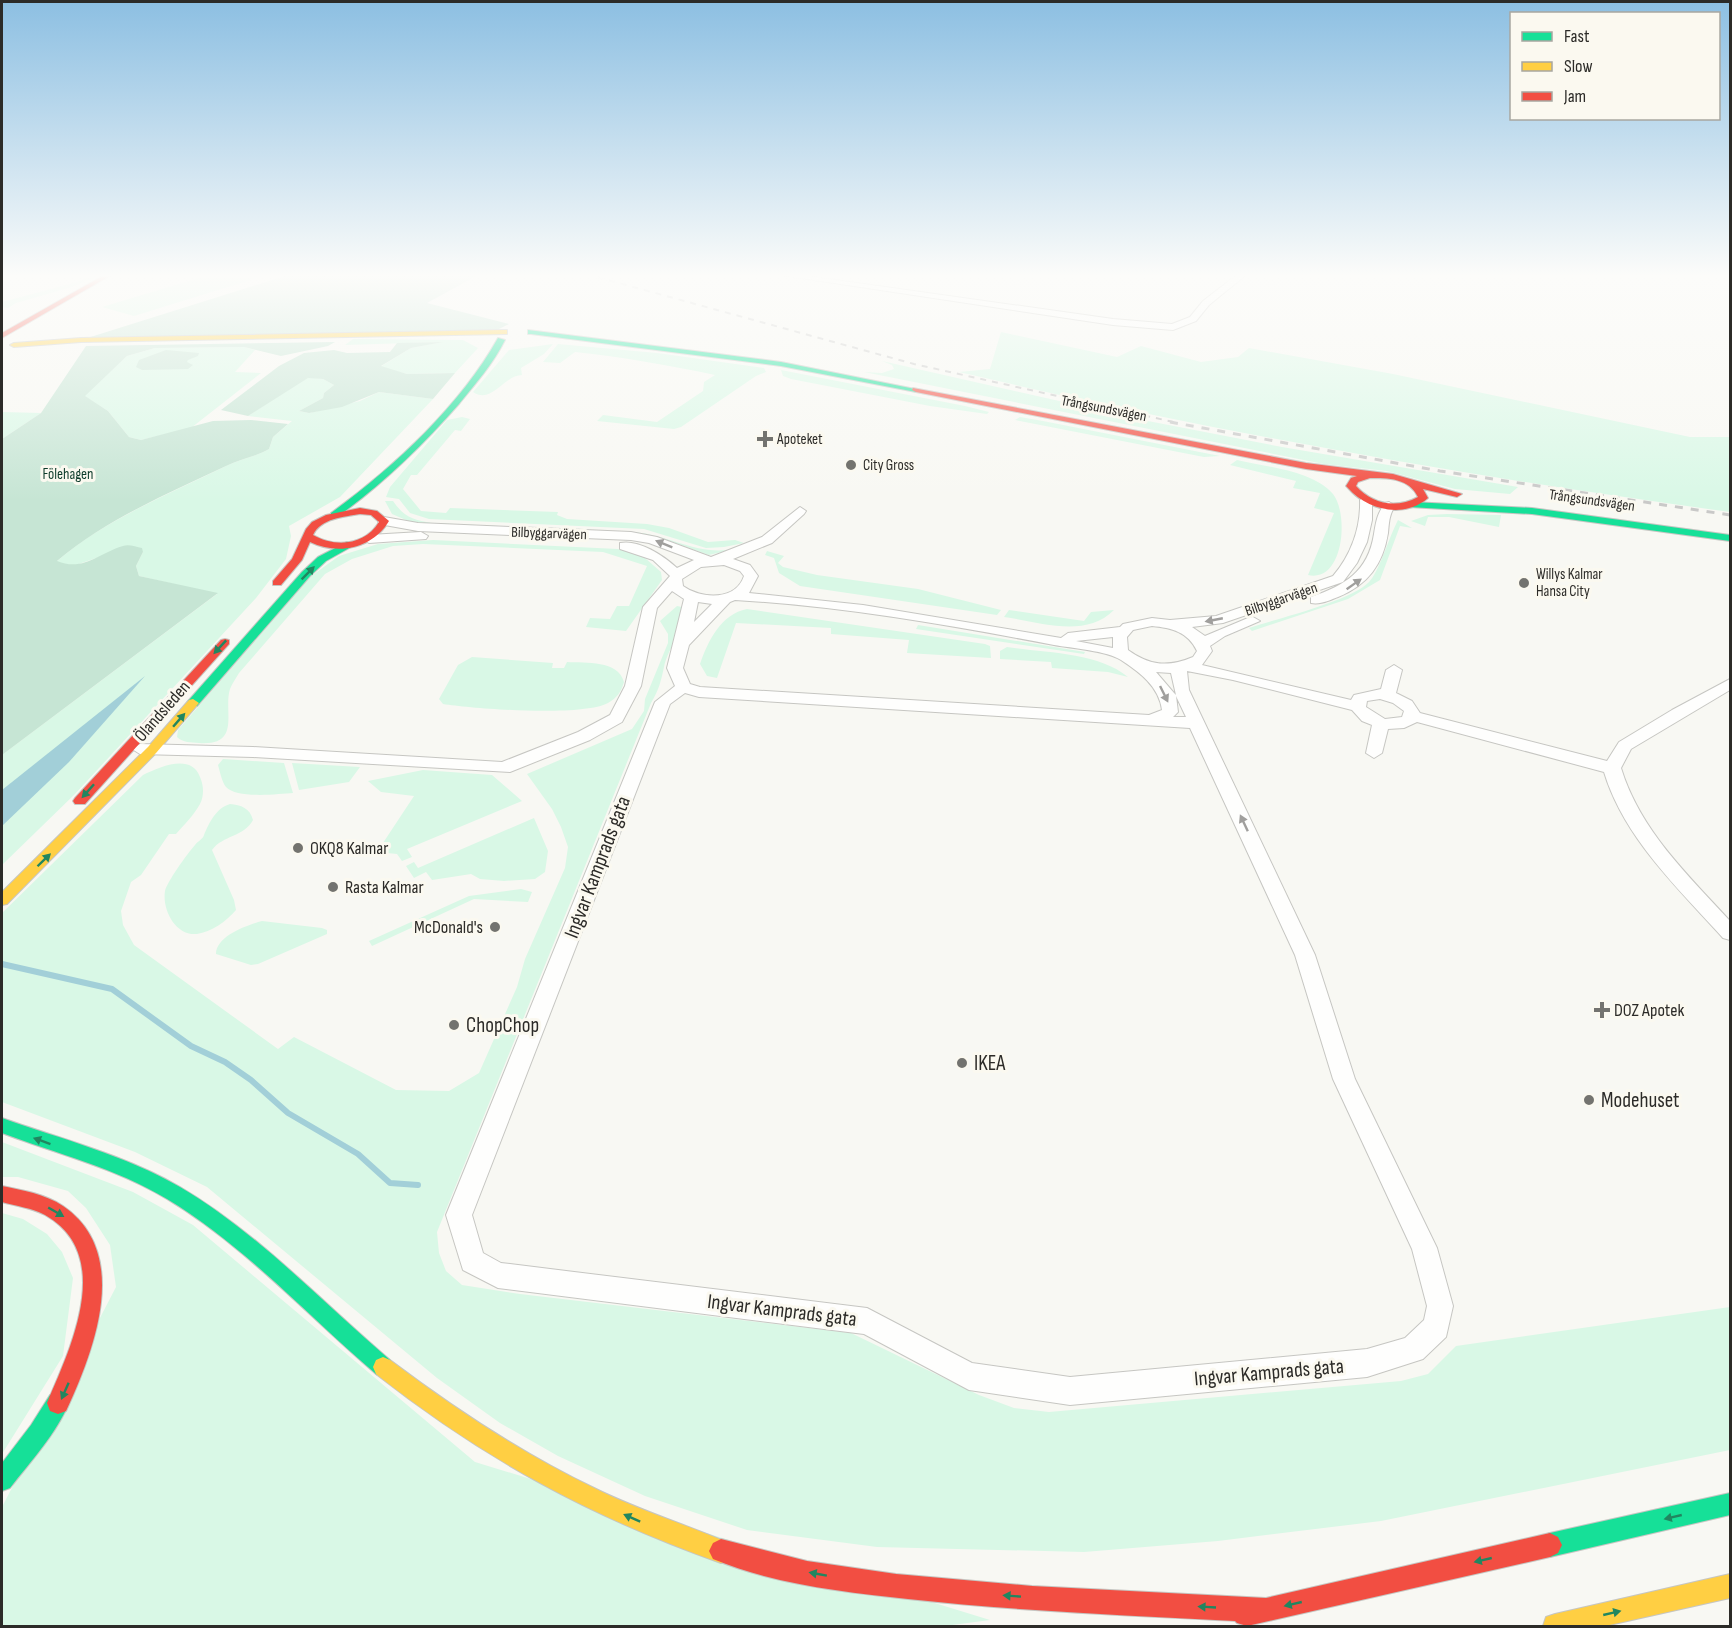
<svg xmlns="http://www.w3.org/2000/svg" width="1732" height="1628" viewBox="0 0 1732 1628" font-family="'Sofia Sans Condensed',sans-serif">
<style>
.green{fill:#d9f8e6}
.forest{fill:#c6e5d4}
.water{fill:#a2cfd8}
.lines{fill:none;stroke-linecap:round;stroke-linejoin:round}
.stream{stroke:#a2cfd8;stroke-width:6}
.street-casing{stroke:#c6c6c2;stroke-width:2}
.fast-casing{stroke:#c6c6c2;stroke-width:2}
.slow-casing{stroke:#c6c6c2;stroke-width:2}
.jam-casing{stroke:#c6c6c2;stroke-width:2}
.street{fill:#fefefd;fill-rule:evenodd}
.fast{fill:#16e098;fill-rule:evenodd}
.slow{fill:#ffcf43;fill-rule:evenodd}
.jam{fill:#f24e42;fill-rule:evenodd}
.rail-far1{stroke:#c9c9c8;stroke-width:2;stroke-dasharray:6 6;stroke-linecap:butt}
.rail{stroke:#c9c9c8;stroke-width:3;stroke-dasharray:8 8;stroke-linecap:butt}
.oneway{fill:#a09f9d}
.oneway2{fill:#218660}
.poi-dot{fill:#73736f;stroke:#fbf9f0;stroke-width:2}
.labels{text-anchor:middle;stroke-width:6;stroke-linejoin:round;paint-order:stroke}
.far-street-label{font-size:15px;fill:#2c2b28;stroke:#fbf9f0}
.far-poi-label{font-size:15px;fill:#2c2b28;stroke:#fbf9f0;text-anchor:start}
.far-park-label{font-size:15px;fill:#0d3b2a;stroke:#fbf9f0}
.street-label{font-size:18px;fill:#2c2b28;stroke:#fbf9f0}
.poi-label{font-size:18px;fill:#2c2b28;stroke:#fbf9f0;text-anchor:start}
.near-street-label{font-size:21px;fill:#2c2b28;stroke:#fbf9f0}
.near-poi-label{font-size:21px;fill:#2c2b28;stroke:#fbf9f0;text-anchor:start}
</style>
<rect width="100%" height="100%" fill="#f8f8f3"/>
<path class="green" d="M95 274H102L72 287 16 303 8 308 2 307V302L77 282Z
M212 274H270L134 316 102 307Z
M1001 332 1117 357 1141 346 1201 362 1238 357 1249 348 1393 374 1690 437H1730V512C1472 477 1214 432 959 372L990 369Z
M353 339 463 340 478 348 455 373 407 374 380 367 411 348 442 342 345 345Z
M553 344 544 354 521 368 522 375C504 375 492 405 473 392L509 350Z
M558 344 657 353 764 368 766 372 756 376 681 427 674 429 597 421 603 415 657 422 703 391 704 382 715 375C668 365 622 357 575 352L560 363 543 362Z
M244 347 255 350 235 372 261 373 191 428 141 440 129 437 108 411 84 396 127 356 155 348Z
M882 361 1148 421 1282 447 1518 487 1510 494 1455 489 1387 471 1324 464 864 372 882 373 894 369 892 365Z
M781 370 965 406 989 412 987 414 930 406 791 379 783 376Z
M308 377 323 379 334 385 324 393 323 398 299 411 309 413 360 401 379 392 433 399 340 497 289 526 291 536 286 559 256 598 75 794 2 865V755L217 594 139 576 136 566 143 552 105 555 73 566 56 562C104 520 169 494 226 466 240 459 255 457 269 449L273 437 292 421 248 416Z
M2 412 41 413 2 439Z
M462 417 470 419 461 431 455 430 417 475H411L403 489 421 511 446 513 450 508 558 512 557 515 567 519 647 524 669 528 708 542 735 540 744 543 724 547 706 548 644 529 429 519 410 513 399 499 386 497 390 487 447 420Z
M1020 417 1043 421 1220 456 1204 457 1015 420Z
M1237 460C1266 467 1312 470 1333 494 1349 514 1344 583 1308 575L1334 513 1314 508 1320 493 1293 488 1296 481 1230 465Z
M385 501H393C404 517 413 520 432 523L634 532C670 535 697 556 734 549L709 555 656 536 633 533 413 523 392 514Z
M1447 514 1501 515 1499 527 1449 517H1428L1425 526 1411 521 1428 515Z
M1398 520 1412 528 1400 526 1380 580 1348 599 1252 631 1249 628C1276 619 1351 601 1369 582 1379 572 1389 537 1398 520Z
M433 540 618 549 645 558 661 572 662 580 626 631 586 627 590 618 610 619 617 606H629L647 566 603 552 423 544 393 546 352 559 325 574 239 673C236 678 232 684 230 689 223 711 242 746 199 743 191 742 183 743 177 737L178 730 310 577 339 556 378 544Z
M767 551 784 556 778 563 783 567 817 575 918 589 1001 610 997 615 800 586 779 573 774 558 765 555Z
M677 606 682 607C687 627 668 647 664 667 661 681 659 690 651 703L437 1232 439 1253 446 1271 462 1285 520 1294 851 1333 979 1395 1014 1408 1049 1412 1401 1381 1428 1374 1456 1346 1730 1307V1450L1381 1521 1218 1541 1084 1552 877 1547 747 1530 645 1496 558 1456 500 1423 437 1378 207 1187 135 1152 2 1102V913L143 775C160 767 191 753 200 777 204 786 204 796 200 804 194 815 184 825 176 834H169L141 875 131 882 121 911 123 925 134 945 278 1049 294 1037 396 1090 449 1091 479 1073 517 987 525 959 565 868 568 847 561 827 552 809 527 774 632 729 644 711 645 699 668 643V634L660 621Z
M747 609 985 644 990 646 991 658 907 653 909 640 831 634V628L736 623 717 678 707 676 700 664C708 641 721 614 747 609Z
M1009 610 1084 621 1091 612 1114 610C1085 639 1040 622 1004 617Z
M918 625 1085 652 1084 654 916 629Z
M1007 647C1045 653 1098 652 1128 677L1108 672 1052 668 1051 662 1000 659V651Z
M472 657 553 663 552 668H564L567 662C586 663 618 660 624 682 621 692 617 698 608 703 582 717 475 709 443 704L439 699 458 665Z
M223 759 284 763 293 793C278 794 237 799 226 787 222 782 220 772 218 765Z
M292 763 360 767 349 782 299 790Z
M423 770 492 775 522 801 407 849 412 857 402 861 397 854 377 852 414 796 381 792 368 781Z
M230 804C241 805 250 808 253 820 244 837 223 835 212 850L234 900 236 910C227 921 211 932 197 934 175 936 162 909 165 891 167 882 187 854 195 845 198 841 203 839 204 835 209 823 216 808 230 804Z
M534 818 548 851 545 872 535 879 504 881 480 879 471 874 432 880 426 872 414 878 406 866 414 862 418 868Z
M521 889 532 892 528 902 474 899 372 946 369 941 469 896Z
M262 921 322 928 327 930V934L258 964 251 965 216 954C216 936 247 925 262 921Z
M2 1142 133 1192 193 1225 475 1462 990 1620 945 1626H2V1507L116 1287 110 1245 86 1208 68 1191 18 1177H2Z
M2 1213 23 1219 47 1234 62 1252 73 1278 63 1356 2 1454Z"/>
<path class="forest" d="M291 274H480L427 303 509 324 495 331 81 340Z
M335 342 328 346 281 356 244 347 155 348 127 356 85 396 108 411 129 437 141 440 213 421 251 420 288 424 273 437 269 449C255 457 240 459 226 466 169 493 105 520 57 561 83 572 99 553 123 546 129 544 136 547 142 548L143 552 136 566 139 576 218 593 2 755V439L41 413 86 346Z
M443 342 411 348 381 366 407 374 455 373 433 399 379 392 342 407 309 413 299 411 323 398 324 393 334 385 323 379 308 378 248 416 221 410 279 366 304 353 334 350 347 353 390 352 397 343Z
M166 350 199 353 198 356 188 360 187 362 193 365 188 369 142 370 136 367 139 360Z"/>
<path class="water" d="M145 676 69 762 2 826V790Z"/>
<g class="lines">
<path class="stream" d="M2 964 112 989 191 1046 225 1062 251 1080 288 1113 358 1154 390 1183 418 1185"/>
<defs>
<path id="street" d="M774 274H793L1113 319 1172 324 1190 317 1203 301 1238 274H1247L1209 305 1196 321 1173 330 1113 325Z
M1366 496 1372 500V520L1367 542 1357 563 1343 582 1223 623 1192 627 1205 636 1248 618 1253 617 1260 621 1225 636 1210 646 1212 651 1202 665 1351 700 1354 695 1381 689 1386 670 1394 665 1402 670 1396 693 1412 701 1420 713 1607 761 1619 742 1672 710 1730 679V690L1631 749 1621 768C1640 830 1687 874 1730 921V940L1723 938C1678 888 1624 838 1604 772L1417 722 1404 728 1388 729 1382 753 1374 758 1366 753 1372 725 1362 721 1352 710 1233 680 1187 671 1189 690 1315 955 1355 1079 1437 1248 1453 1306 1446 1337 1423 1359 1367 1377 1070 1405 969 1390 864 1334 498 1288 463 1270 446 1215 655 702 675 686 667 668 684 599 672 591 657 608 641 686 622 722 590 740 510 772 253 757 140 754 132 749 140 744 253 747 502 762 578 732 610 715 625 686 643 607 670 576 653 560 620 549V543C639 539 664 556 677 568L694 560 649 543 631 540 418 531 379 524 378 521 384 517 418 523 631 532 657 537 711 557 762 537 800 507 806 511 804 514 772 543 733 559 750 565 758 576 749 593 863 605 1061 638 1068 633 1120 627 1123 624 1152 618 1170 620 1216 616 1333 576C1351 555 1361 528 1360 500ZM724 565 740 571 744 576C736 601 701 599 683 586L682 579 701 567ZM735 600C842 606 949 625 1054 645 1071 648 1108 651 1121 660 1139 672 1159 686 1162 710L1149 715 700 687 690 684 683 668 689 645 730 602ZM698 602 712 604 694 622ZM1152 626C1172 628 1188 632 1197 651L1193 657C1167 668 1149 665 1128 650L1127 637 1133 630ZM1113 637V648L1076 641ZM1156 672 1171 673 1176 695 1174 693ZM685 693 699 697 1190 728 1295 955 1333 1079 1412 1249 1427 1306 1424 1320 1405 1338 1367 1349 1070 1377 972 1363 867 1308 501 1263 483 1253 472 1215 670 704ZM1176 696 1186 717H1173L1178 712ZM1380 699 1393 703 1404 711 1402 717 1385 719 1366 707 1367 701Z
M1389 502 1395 506C1389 515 1389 523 1388 533 1383 564 1368 585 1338 597 1330 600 1320 605 1311 603V597C1345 585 1368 572 1374 534 1376 522 1377 514 1385 503Z
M421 532 428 536 426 539 369 543 362 539 369 535Z"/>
<path id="fast" d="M528 330 781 362 920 390 916 392 781 366 531 334H528Z
M498 338 505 340C493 364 476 383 459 404 422 446 383 484 337 517H331V513C393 468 460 406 498 338Z
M1412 502 1532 508 1730 535V541L1532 514 1409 507V503Z
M347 542 351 543V547L326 561 310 576 197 706H189L187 703 189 700 302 572 318 557Z
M2 1118C61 1139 125 1155 180 1187 258 1233 321 1301 390 1360L393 1367 390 1374 383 1377 376 1374C307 1315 245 1246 167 1199 116 1168 57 1154 2 1133Z
M58 1392 66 1395 69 1403C56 1434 31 1461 10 1488L2 1491V1463L31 1425 50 1395Z
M1730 1493V1515L1550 1557 1542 1553 1538 1545 1542 1537 1550 1533Z"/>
<path id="slow" d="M504 330H507V334L81 342 14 347 10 345 14 343 81 338Z
M193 699 199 703 156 753 7 904 2 905V892L148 747 189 700Z
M383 1357 390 1360C455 1409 521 1453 594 1488 638 1510 684 1524 729 1543L733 1551 729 1559 721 1563C589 1516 486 1460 376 1374L373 1367 376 1360Z
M1730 1574V1598L1605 1626H1543L1546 1617 1555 1614Z"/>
<path id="jam" d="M106 274H113L2 338V333Z
M913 388 1306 463 1393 474 1462 494 1457 497 1423 489 1428 498C1404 519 1367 510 1348 488L1346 486 1351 478 1357 476 1306 469 916 392 912 390ZM1370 478C1388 478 1409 478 1418 497 1396 509 1372 504 1356 486L1358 482Z
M360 508 377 511 389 521C373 548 339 556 310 542L302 560 281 585H273V581L292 559 306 529 312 522 326 515ZM360 514 371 515 379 522C365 545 336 548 313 535 321 518 344 517 360 514Z
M225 639 229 640V644L85 804H75L73 801 75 798 221 640Z
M2 1186C22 1190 45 1194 63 1206 132 1253 94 1351 66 1411L58 1414 50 1411 47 1403C70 1349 116 1255 45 1215 32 1208 16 1206 2 1202Z
M1550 1533 1558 1537 1562 1545 1558 1553 1550 1557 1247 1626 1237 1623 1235 1621C1126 1615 1017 1611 908 1599 844 1592 773 1584 713 1559L709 1551 713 1543 721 1539 807 1561 896 1574 1032 1586 1266 1598Z"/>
</defs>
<use href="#street" class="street-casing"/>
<use href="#fast" class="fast-casing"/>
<use href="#slow" class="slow-casing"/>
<use href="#jam" class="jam-casing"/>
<use href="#street" class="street"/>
<use href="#fast" class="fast"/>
<use href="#slow" class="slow"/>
<use href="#jam" class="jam"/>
<path class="rail-far1" d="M586 274 914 364 1178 423"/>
<path class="rail" d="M1170 422 1440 471 1730 515"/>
</g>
<defs><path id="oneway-solid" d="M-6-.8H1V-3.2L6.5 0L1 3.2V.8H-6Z" transform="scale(1.5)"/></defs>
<g class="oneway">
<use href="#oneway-solid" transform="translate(664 544) rotate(-158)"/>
<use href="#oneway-solid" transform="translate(1354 584) rotate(-35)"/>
<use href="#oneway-solid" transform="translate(1214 620) rotate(169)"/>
<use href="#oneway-solid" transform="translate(1164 694) rotate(64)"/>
<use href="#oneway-solid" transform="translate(1244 823) rotate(-115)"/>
</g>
<g class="oneway2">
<use href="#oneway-solid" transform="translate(308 573) rotate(-45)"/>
<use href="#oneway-solid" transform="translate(220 647) rotate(133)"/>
<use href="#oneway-solid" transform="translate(179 720) rotate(-49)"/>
<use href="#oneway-solid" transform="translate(88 791) rotate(132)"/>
<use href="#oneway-solid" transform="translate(44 860) rotate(-44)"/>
<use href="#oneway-solid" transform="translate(42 1141) rotate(-160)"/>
<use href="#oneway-solid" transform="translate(56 1212) rotate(30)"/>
<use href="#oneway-solid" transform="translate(65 1391) rotate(114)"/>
<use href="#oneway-solid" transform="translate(1673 1517) rotate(167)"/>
<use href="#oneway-solid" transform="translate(632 1518) rotate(-156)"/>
<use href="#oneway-solid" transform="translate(1483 1560) rotate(167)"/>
<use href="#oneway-solid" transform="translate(818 1574) rotate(-170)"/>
<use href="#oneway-solid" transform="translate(1012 1596) rotate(-176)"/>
<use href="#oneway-solid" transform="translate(1293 1604) rotate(167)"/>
<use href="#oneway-solid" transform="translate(1207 1607) rotate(-177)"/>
<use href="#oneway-solid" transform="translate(1612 1613) rotate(-13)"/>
</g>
<linearGradient id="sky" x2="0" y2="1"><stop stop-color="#8cbfe2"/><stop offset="0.55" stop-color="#fcfcfa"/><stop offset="1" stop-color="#fcfcfa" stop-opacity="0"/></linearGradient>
<rect width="1732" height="501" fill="url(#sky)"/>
<g class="poi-dot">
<path d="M762 430h6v6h6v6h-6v6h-6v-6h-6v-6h6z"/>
<circle cx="851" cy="465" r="6"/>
<circle cx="1524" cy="583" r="6"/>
<circle cx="298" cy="848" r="6"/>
<circle cx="333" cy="887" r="6"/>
<circle cx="495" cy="927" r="6"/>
<path d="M1599 1001h6v6h6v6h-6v6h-6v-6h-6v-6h6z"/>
<circle cx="454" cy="1025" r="6"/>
<circle cx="962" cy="1063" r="6"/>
<circle cx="1589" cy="1100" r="6"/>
</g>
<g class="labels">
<g class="far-street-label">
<text transform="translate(1104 408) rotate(11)" y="5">Trångsundsvägen</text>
<text transform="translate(1592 500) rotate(8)" y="5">Trångsundsvägen</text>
<text transform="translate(549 533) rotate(2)" y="5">Bilbyggarvägen</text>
<text transform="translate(1281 599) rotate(-19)" y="5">Bilbyggarvägen</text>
</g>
<g class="far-poi-label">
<text x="777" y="444">Apoteket</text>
<text x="863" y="470">City Gross</text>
<text x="1536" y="579">Willys Kalmar<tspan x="1536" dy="17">Hansa City</tspan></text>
</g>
<g class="far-park-label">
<text x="68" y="479">Fölehagen</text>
</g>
<g class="street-label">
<text transform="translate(162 711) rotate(-49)" y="6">Ölandsleden</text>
</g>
<g class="poi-label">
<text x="310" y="854">OKQ8 Kalmar</text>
<text x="345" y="893">Rasta Kalmar</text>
<text x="483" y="933" text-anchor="end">McDonald's</text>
<text x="1614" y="1016">DOZ Apotek</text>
</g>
<g class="near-street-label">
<text transform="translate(597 867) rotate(-69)" y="7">Ingvar Kamprads gata</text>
<text transform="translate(782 1310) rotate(7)" y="7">Ingvar Kamprads gata</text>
<text transform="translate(1269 1372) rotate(-5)" y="7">Ingvar Kamprads gata</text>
</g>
<g class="near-poi-label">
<text x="466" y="1032">ChopChop</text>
<text x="974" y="1070">IKEA</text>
<text x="1601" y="1107">Modehuset</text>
</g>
</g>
<rect width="1732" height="1628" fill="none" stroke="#2c2b28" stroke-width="6"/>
<rect x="1510" y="12" width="210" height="108" fill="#fbf9f0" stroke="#a8a7a0" stroke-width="1.5"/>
<rect x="1522" y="32" width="30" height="9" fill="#16e098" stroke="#a8a7a0" stroke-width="1.5"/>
<text x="1564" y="42" font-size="18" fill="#2c2b28">Fast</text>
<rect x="1522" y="62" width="30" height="9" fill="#ffcf43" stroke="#a8a7a0" stroke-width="1.5"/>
<text x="1564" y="72" font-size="18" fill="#2c2b28">Slow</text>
<rect x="1522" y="92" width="30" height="9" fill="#f24e42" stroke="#a8a7a0" stroke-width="1.5"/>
<text x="1564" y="102" font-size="18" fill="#2c2b28">Jam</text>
</svg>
